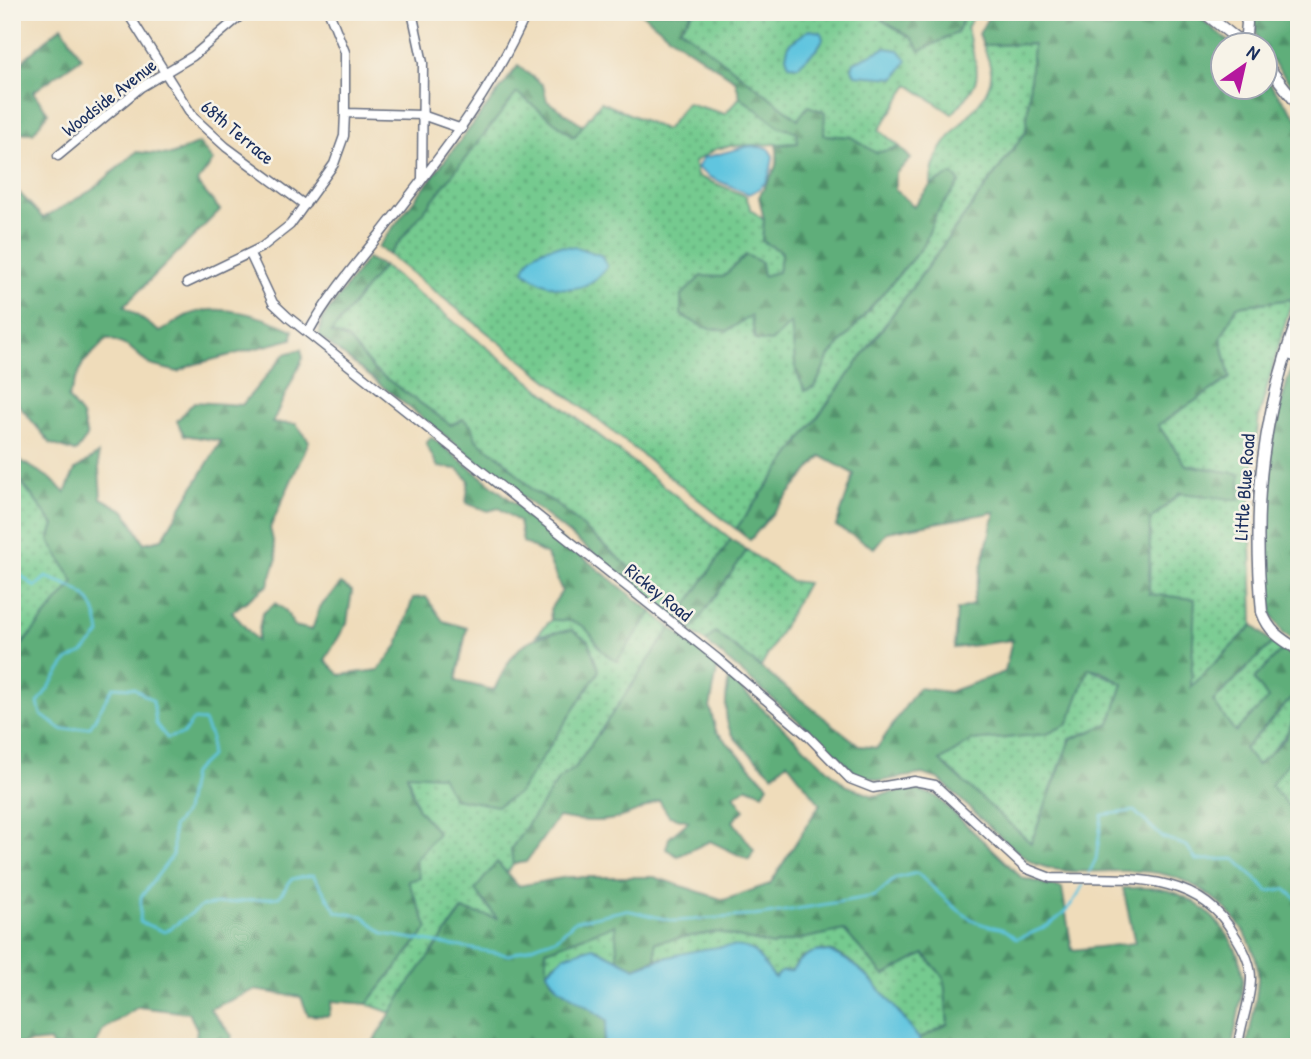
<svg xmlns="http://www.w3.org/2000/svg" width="1311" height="1059" viewBox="0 0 1311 1059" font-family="'Patrick Hand',sans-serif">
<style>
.grass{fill:url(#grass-dots);stroke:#487c76;stroke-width:2}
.forest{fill:url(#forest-firs);stroke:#3d6e6c;stroke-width:2;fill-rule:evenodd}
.water{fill:#61c5df;stroke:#3e7a9e;stroke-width:2}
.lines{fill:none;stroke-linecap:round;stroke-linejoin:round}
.stream{stroke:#61c5df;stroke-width:2.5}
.minor-casing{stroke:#656c7e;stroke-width:11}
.tertiary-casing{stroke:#656c7e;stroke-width:13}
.minor{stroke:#fff;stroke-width:8}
.tertiary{stroke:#fff;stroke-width:10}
.labels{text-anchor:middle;stroke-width:5;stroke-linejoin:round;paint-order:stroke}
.street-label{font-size:19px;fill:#1b2f5e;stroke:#f7f3e8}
</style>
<defs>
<pattern id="grass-dots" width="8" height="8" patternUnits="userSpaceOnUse" patternTransform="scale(1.75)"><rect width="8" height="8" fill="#74ca8f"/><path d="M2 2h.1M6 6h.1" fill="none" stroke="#5ea478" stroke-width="1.8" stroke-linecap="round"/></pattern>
<pattern id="forest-firs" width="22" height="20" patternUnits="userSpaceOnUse" patternTransform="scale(1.75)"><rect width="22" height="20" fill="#5fae7a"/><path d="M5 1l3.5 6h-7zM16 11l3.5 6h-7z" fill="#4e8e67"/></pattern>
</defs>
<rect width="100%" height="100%" fill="#f7f3e8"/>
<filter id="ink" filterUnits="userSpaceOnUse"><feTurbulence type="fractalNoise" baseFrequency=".0143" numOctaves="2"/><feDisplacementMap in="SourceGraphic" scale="14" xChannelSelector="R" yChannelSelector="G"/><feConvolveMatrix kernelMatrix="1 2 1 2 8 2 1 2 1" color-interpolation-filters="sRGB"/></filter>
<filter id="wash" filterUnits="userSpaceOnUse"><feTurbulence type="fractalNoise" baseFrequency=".00686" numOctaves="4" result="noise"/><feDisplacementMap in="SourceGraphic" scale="28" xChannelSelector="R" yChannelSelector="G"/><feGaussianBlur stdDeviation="1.57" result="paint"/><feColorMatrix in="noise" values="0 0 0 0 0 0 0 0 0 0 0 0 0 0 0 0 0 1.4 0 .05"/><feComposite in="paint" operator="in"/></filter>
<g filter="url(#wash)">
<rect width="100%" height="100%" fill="#efdcba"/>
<path class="grass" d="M693 12H891L882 20 912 38 957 33 966 12H975L967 28C977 75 988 75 952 114L909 85 879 130 900 147 876 153 851 137 824 135 798 120 680 28Z
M1034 44 1026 131 736 529 389 255 517 92 574 137 601 102 666 130 687 103 725 114 740 97 780 127 797 132 799 143 731 146 716 149 694 162 697 176 746 196 751 210 764 220 762 241 782 252 778 272 763 276 746 255 723 277 751 315 755 340 771 342 791 322 796 371 805 390 815 387 828 358 924 245 936 214 960 182 952 174 931 185C930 132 994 110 991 71 990 63 986 53 983 45Z
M383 266 731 539 677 620 631 583 636 573 554 502 533 491 503 459 476 440 463 419 451 425 374 370 348 339 331 333Z
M1292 299 1259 416 1250 501 1253 625 1191 688 1149 594 1150 520 1180 493 1239 499 1240 474 1186 465 1158 425 1230 378 1221 338 1237 306Z
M12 454 17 476 54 526 49 540 74 582 20 647 12 643Z
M747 550 791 581 807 583 761 667 715 632 706 642 691 631Z
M652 612 671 628 575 768 559 780 511 849 513 864 507 873 497 863 498 919 462 910 391 1013 367 1004 427 928 407 880 415 861 437 833 417 808 407 773 441 776 572 630 537 635 551 620C603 619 584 646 617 660Z
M1272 643 1282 650 1254 679 1269 699 1235 732 1213 702Z
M1089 668 1123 684 1110 724 1070 739 1031 843 940 761 971 741 1047 734Z
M1299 690C1299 724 1281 744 1257 766L1244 749Z
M1299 748V819L1270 785Z
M616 924 618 961 593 948 554 963 547 972 546 950Z
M844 930 884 975 924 954 944 978 948 1025 919 1039C900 1014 859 955 827 951 817 950 809 954 800 958L792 971 781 972 775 978 747 949 730 947 656 959 655 942 716 932 773 945Z"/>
<path class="forest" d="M640 12H693L680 28 798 119 808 106 825 112 824 135 851 137 876 153 900 147 911 159 896 173 895 190 914 206 931 185 952 174 960 182 936 214 924 245 828 358 815 387 805 391 796 371 791 323 771 342 755 340 751 316 727 331 703 327 681 315V296L701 276 723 277 746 255 761 262 763 276 778 272 782 252 762 241 764 220 759 197C768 179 782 167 776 145L798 143 797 132 780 127 740 97 735 80 672 38Z
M891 12H966L957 33 920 51 912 38 882 20Z
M991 12H1117L1121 15 1124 12H1193L1233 45 1224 46V88H1266V79L1299 120V280L1292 299 1237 306 1221 338 1230 378 1158 425 1186 465 1240 474V500L1180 493 1150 520 1149 594 1195 599 1191 687 1253 625 1272 643 1213 701 1235 732 1268 699 1254 679 1282 650 1299 660V690L1244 749 1257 765 1285 739 1299 706V748L1271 785 1299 819V1047H1247C1251 1024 1257 1000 1258 978 1259 927 1205 881 1158 873 1118 866 1075 879 1036 864 1016 856 959 797 939 779L922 774 881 781 856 774 828 746 706 642 715 632 860 746 877 748 918 688 949 692 1005 672 1012 640 954 648 957 610 972 605 995 512 887 532 874 548 836 526 854 474 821 456 750 540 736 529 1026 132 1033 44 983 45 979 34ZM1089 668 1101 671 1123 684 1110 724 1071 739 1031 843 940 761 971 741 1047 734 1068 724Z
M1252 12H1299V95L1266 53V46L1258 42Z
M62 26 81 58 33 92 48 113 33 133 12 132V70Z
M518 66 543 85 547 101 583 125 574 137 517 93 389 255 378 247Z
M199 143 213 161 197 183 220 210 124 306 160 332C169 327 179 319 188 315 222 302 262 316 293 330L292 339 192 365 178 372 150 365 129 347 108 338 83 363 68 398 82 416 87 437 76 452 51 444 12 397V185L43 218 92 190 136 152 171 155Z
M367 258 383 266 331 333 348 339 374 370 451 425 463 419 473 427 476 440 503 459 533 491 554 502 636 573 631 583 319 336 322 320Z
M301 349 303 358 272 423 296 424 309 441 270 528 277 558 268 585 232 612 257 641 262 614 275 603 286 611 294 626 312 630 320 607 341 584 352 591 347 623 325 660 340 675 379 670 398 645 413 598 426 597 443 621 467 628 456 681 494 690C516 645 522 637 572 630L588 641 599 671 519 793 497 806 453 798 441 776 407 774 417 808 438 833 415 861 420 878 408 881 428 928 367 1004 332 1001 329 1016 308 1015 301 997 254 990 210 1009 232 1036 229 1047H195L197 1029 189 1013 138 1007 103 1030 95 1047H53L50 1041 12 1045V644L21 646 74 582 49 540 54 525 17 476 13 456 51 479 65 493 75 470 98 454 101 498 125 511 144 543 162 539 221 441 184 435 177 421 194 402 242 405 285 354Z
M1299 363V643L1283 633 1272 615 1266 525 1273 432 1292 365Z
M431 437 652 612 617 661C584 646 603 619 551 620L550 609 562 591 547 555 523 542 519 522 499 508 488 511 466 503 469 480 458 469 438 467 426 444Z
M731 539 747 550 691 631 677 620Z
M671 628 718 665 710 708 716 731 768 785 763 793 748 787 734 795 744 810 733 821 754 850 749 860 710 841 678 856 666 849 669 838 689 821 669 816 659 800C621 822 601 825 558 817L526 862 513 864 511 849 559 779 575 768Z
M729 678 845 785 873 796 914 789 936 796 1022 878 1062 888 1072 950 1135 943 1123 888C1135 888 1148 887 1160 889 1199 895 1237 934 1242 972 1245 991 1235 1027 1232 1047H920L919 1039 948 1024 944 978 924 954 884 976 844 930 773 945 716 932 655 942 656 959 635 968 618 961 615 925 546 950 547 972 552 981 607 1020 603 1047H370L410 982 463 910 497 918 475 890 497 862 518 886 568 877H654L724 900 770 884 820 804 787 762 773 775C734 736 718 737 729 678Z"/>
<path class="water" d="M809 30 821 32 823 39 817 49 798 66 789 65 786 56 789 44Z
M885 48 899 50 907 60 896 78 855 75 852 69 854 62Z
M749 146 768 148 773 156C771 175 768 186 749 194L709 177 697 168 703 158Z
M556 246 576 247 603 256 607 267C585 297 552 293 524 271 529 254 539 249 556 246Z
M593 947 635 968C656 959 736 936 754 952 761 959 768 970 775 978L781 972 792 971C829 910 895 1008 919 1039L920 1046 826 1047 817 1042 813 1047H740L706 1039 658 1047H603L607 1020 559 988 547 972 564 956Z"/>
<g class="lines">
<path class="stream" d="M12 568 35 587 46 577C81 590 95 594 100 634L84 652 67 661 38 703 41 715 63 730 90 727 113 687 134 688 153 701 156 724 167 738 183 734 193 720 204 721 211 738 210 756 192 773 185 812 173 827V855L141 897 140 922 165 932 202 906 279 897 292 879 313 875 337 912 363 916 384 934 509 955 557 938 575 921 626 910 674 921 761 915 875 896 896 878 917 873C935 889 955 911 977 922 994 930 1001 923 1016 939 1048 928 1068 917 1083 885
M1089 873 1096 859 1102 815 1134 811 1162 837 1187 846 1196 860 1235 859 1268 891 1285 889 1299 901"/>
</g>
</g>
<g filter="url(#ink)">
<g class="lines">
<defs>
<path id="minor" d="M127 12 193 117 226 147 305 205
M329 12 345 52V113
M412 12 423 63 422 179
M58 156 141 87 193 56 245 12
M250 254 273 303 288 317 718 659 808 736 850 779 873 788 914 781 935 785 1025 868 1051 878C1116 880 1196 867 1234 934 1242 946 1251 963 1251 978 1251 1001 1240 1024 1238 1047
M187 283 262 247 290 225 334 164 344 136 345 113 422 115 462 129
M308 333C327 298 355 265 380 234 438 159 488 99 527 12
M1285 353 1294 357 1299 355"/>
<path id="tertiary" d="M1203 12 1246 46
M1244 12 1247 23 1245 44
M1266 64 1299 106
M1299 314C1262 418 1252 501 1262 612 1269 632 1281 639 1299 650"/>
</defs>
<use href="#minor" class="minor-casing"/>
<use href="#tertiary" class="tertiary-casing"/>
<use href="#minor" class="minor"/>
<use href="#tertiary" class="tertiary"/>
</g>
</g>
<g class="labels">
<g class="street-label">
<text transform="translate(109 97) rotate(-38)" y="7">Woodside Avenue</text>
<text transform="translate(238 132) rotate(40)" y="7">68th Terrace</text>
<text transform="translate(1244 487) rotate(-86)" y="7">Little Blue Road</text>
<text transform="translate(659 592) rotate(39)" y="7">Rickey Road</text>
</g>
</g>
<rect width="1311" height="1059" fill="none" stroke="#f7f3e8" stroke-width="42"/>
<g transform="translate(1244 66) rotate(34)"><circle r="33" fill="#f7f3e8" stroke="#9fa5b1" stroke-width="2"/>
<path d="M0-5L12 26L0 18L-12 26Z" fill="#b5179e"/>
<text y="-10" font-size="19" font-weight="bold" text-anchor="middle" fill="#1b2f5e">N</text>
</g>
</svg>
